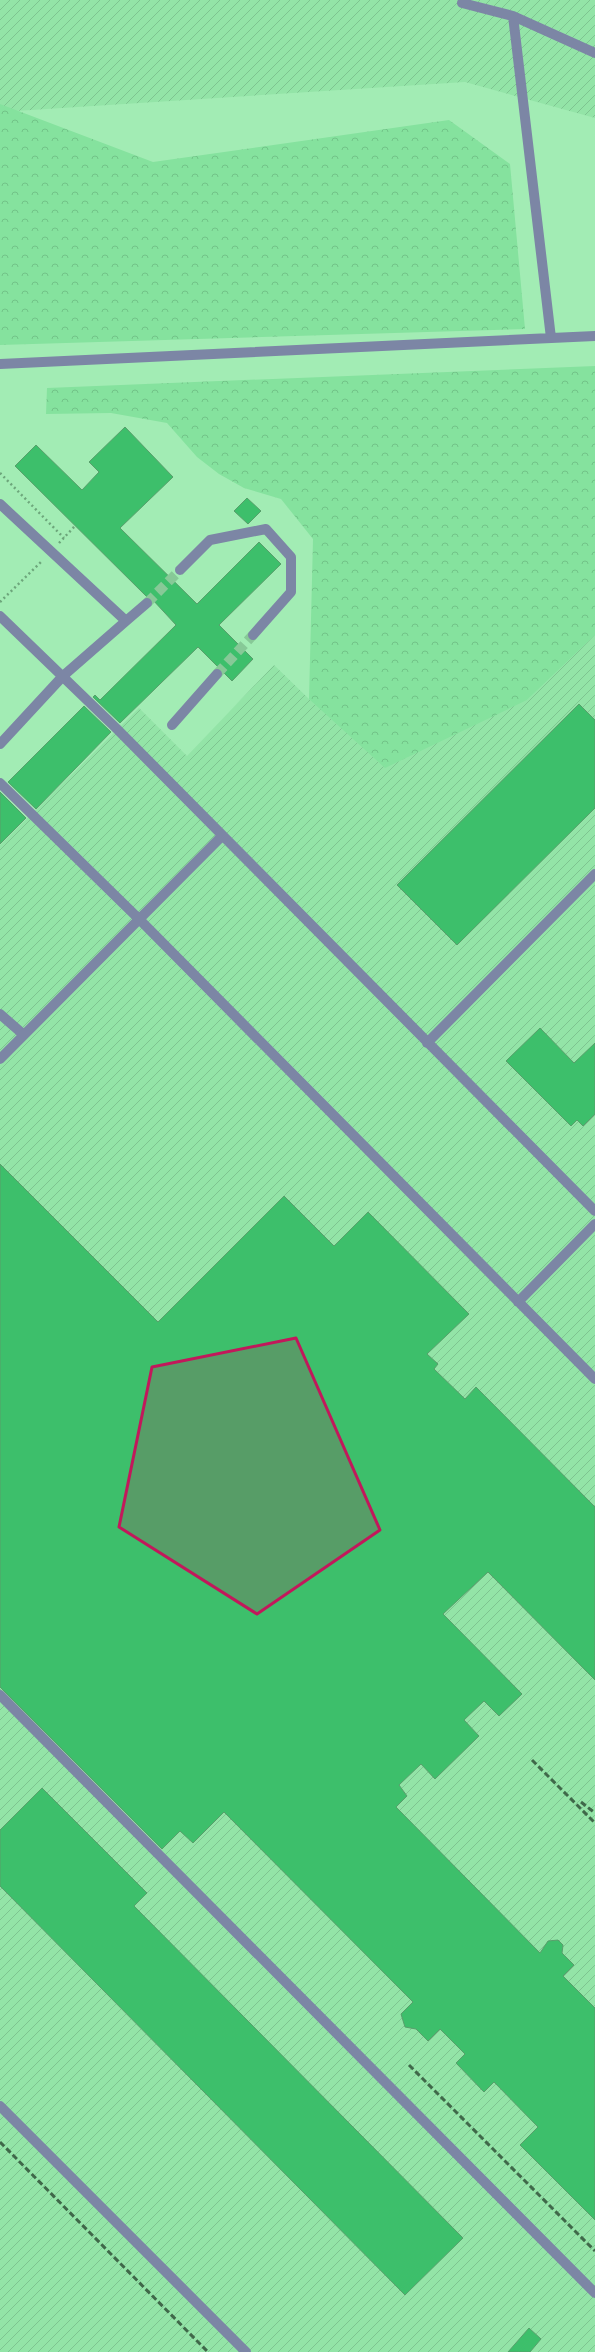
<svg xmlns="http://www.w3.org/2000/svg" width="595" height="2352" viewBox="0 0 595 2352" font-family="'Titillium Web',sans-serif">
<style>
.industrial{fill:url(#industrial-furrows)}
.forest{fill:url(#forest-crowns)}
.building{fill:#3dbf6b;stroke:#589f6b}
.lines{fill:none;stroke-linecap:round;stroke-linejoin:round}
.minor-tunnel{stroke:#87c997;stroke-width:10;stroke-dasharray:10 5;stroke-linecap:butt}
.path{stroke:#6da67b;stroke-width:2.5;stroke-dasharray:2 3;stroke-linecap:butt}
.minor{stroke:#7c86a5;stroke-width:10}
.rail{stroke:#3f6849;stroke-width:3;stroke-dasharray:6 3;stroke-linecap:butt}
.marked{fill:#c2185b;fill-opacity:0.2;stroke:#c2185b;stroke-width:3;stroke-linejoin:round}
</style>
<defs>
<pattern id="industrial-furrows" width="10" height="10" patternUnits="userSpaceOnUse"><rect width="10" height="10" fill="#93e4a7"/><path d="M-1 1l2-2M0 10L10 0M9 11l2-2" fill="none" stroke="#7ec490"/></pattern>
<pattern id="forest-crowns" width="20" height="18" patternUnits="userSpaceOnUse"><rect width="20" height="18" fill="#85e29e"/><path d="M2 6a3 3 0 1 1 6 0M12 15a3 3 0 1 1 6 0" fill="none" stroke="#72c388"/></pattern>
</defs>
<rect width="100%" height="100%" fill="#a2ecb4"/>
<path class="industrial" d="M0 0H595V118L465 82 0 112Z
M595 635V2352H0V845L139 708 187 756 274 665 309 699 527 700Z"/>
<path class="forest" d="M0 104 153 162 449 120 510 164 525 329 0 345Z
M595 366V635L527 700 385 768 309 699 313 539 281 499 244 488 219 474 197 457 167 423 111 413 46 414 47 388Z"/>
<path class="building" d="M125 427 173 477 120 528 197 604 259 542 281 564 219 625 253 659 232 681 198 647 120 723 93 697 95 695 100 700 176 625 152 599 147 597 15 466 36 445 82 490 99 472 89 462Z
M247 498 261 511 248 524 234 511Z
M579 704 595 720V808L457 945 397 885Z
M84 706 111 732 36 809 8 782Z
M0 792 26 818 0 844Z
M540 1028 574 1063 595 1043V1114L583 1126 577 1120 571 1126 506 1061Z
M0 1164 158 1322 284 1196 334 1246 368 1212 469 1314 427 1354 438 1364 434 1369 465 1399 476 1387 595 1507V1680L488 1572 443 1614 522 1694 499 1716 484 1701 464 1720 479 1736 435 1779 421 1764 399 1785 407 1796 396 1807 540 1953 548 1941 558 1940 563 1945 562 1953 574 1965 563 1976 595 2008V2220L520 2145 538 2127 494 2082 484 2092 456 2063 465 2054 440 2029 428 2041 416 2029 405 2027 401 2014 413 2002 224 1812 193 1843 180 1831 162 1849 0 1687Z
M42 1788 147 1893 134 1906 463 2238 405 2295 0 1886V1830Z
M529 2328 541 2339 530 2352H508Z"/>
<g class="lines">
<path class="minor-tunnel" d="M147 603 180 570
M217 674 253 635"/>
<path class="path" d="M0 473 64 538
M59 543 75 526
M0 602 42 561"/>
<path class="minor" d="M462 3 513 16 595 53
M513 16 551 338
M0 364 595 336
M0 504 126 621 63 676 0 744
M180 570 210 540 266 529 291 557V592L253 635
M0 616 117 729 595 1211
M126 621 147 603
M172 725 217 674
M0 783 139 919 595 1379
M0 1014 24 1035
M427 1043 595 874
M0 1059 222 836
M518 1302 595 1224
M0 1695 595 2293
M0 2106 246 2352"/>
<path class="rail" d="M532 1760 595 1823
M581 1802 595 1813
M409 2065 595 2251
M0 2142 208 2352"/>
</g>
<path class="marked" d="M296 1338 380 1530 257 1614 119 1527 152 1367Z"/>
</svg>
